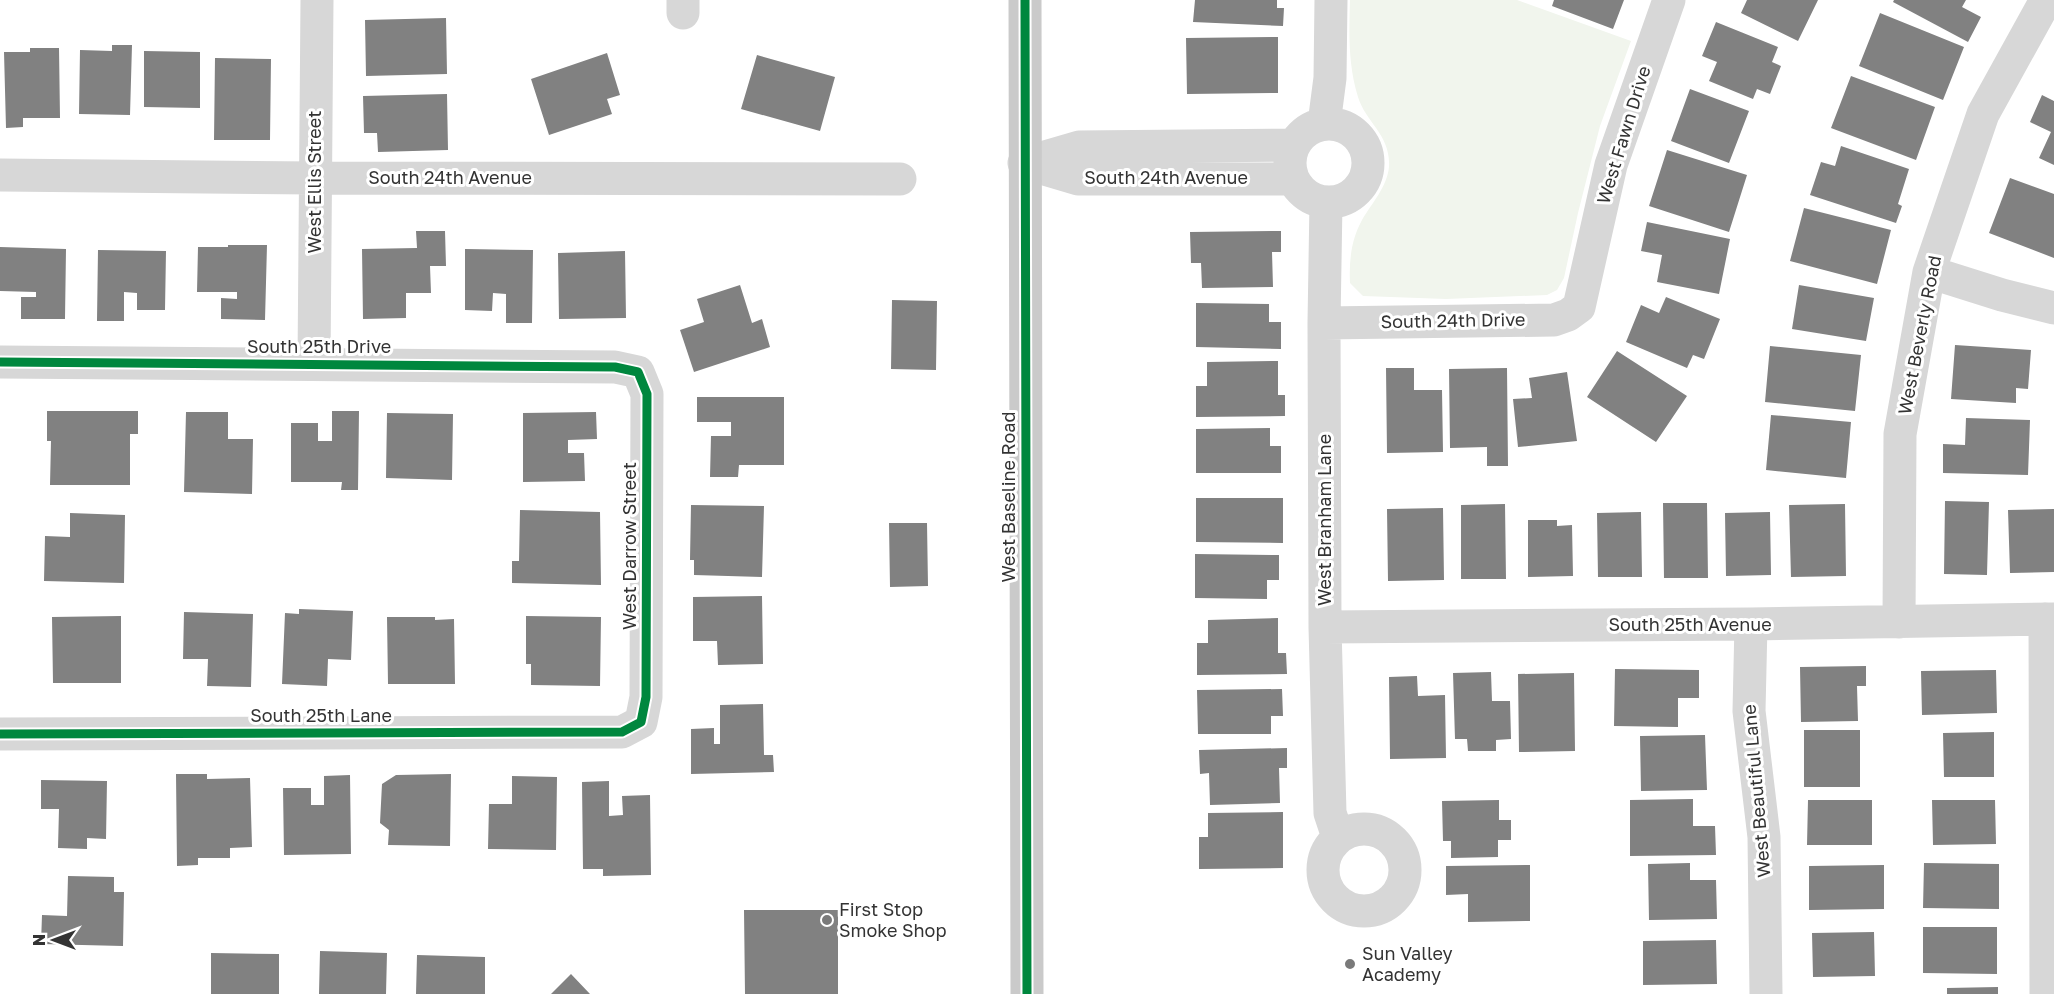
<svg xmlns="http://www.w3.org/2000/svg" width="2054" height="994" viewBox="0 0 2054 994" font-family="'Golos Text',sans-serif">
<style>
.green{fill:#f1f5ed}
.building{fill:#818181}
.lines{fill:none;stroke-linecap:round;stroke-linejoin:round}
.minor{stroke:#d7d7d7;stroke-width:33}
.major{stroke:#cacaca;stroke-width:33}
.cycleway-casing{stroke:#fff;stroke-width:13}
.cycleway{stroke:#00873e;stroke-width:9}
.poi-dot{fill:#7a7a7a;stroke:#fff;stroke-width:2}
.labels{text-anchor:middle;stroke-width:6;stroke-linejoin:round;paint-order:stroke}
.street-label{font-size:18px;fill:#333;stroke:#fff}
.poi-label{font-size:18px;fill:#333;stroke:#fff;text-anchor:start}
</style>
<rect width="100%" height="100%" fill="#fff"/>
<path class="green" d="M1350 0H1517L1631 41 1600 126 1578 213 1564 278 1557 290 1547 295 1446 299 1363 296 1350 283C1349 261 1351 240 1362 220 1372 203 1387 187 1389 167 1391 135 1366 123 1358 97 1348 65 1349 33 1350 0Z"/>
<path class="building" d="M1195 0H1277V8H1284L1283 26 1193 22Z
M1554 0H1624L1613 29 1552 6Z
M1747 0H1818L1798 41 1741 13Z
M1894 0H1966L1962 7 1981 17 1968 42 1893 2Z
M1880 13 1964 47 1943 100 1859 66Z
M446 18 447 74 366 76 365 20Z
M1716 22 1778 47 1772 62 1781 66 1770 94 1757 89 1753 99 1709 81 1717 62 1702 56Z
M1278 37V93L1187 94 1186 38Z
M112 45H132L130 115 79 114 80 50 112 51Z
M30 48H59L60 118H23V127L6 128 4 52H30Z
M144 51 200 52V108L144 107Z
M607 53 620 95 607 99 612 114 549 135 531 79Z
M757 55 835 77 820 131 741 109Z
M215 58 271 59 270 140H214Z
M1851 76 1935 107 1916 160 1831 128Z
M1690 89 1749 111 1729 163 1671 141Z
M447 94 448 150 378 152 377 133H364L363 96Z
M2042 95 2054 101V165L2039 158 2051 132 2030 122Z
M1841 146 1909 169 1898 204 1902 206 1896 223 1810 195 1821 162 1835 166Z
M1667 150 1747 175 1729 232 1649 206Z
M2010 178 2054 194V258L1989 233Z
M1804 208 1891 230 1877 284 1790 261Z
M1647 222 1730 239 1719 294 1657 282 1662 255 1641 251Z
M416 231H445L446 266H430L431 293H406V318L363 319 362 249 417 248Z
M1281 231V252H1272L1273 287 1202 288 1201 263H1191L1190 232Z
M228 245H267L265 320 221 319V298L237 299V292H197L198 247H228Z
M0 247 66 249 65 319H21V297H36V292L0 291Z
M465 249 533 250 532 323H506V294L493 293 492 311 465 310Z
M98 250 166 251 165 310H137V293L124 292V321H97Z
M625 251 626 318 559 319 558 253Z
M740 285 752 323 762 319 770 347 694 372 680 330 704 322 697 299Z
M1799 285 1874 298 1866 341 1792 329Z
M1666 297 1720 319 1704 359 1693 355 1687 368 1626 342 1641 305 1659 313Z
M892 300 937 301 936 370 891 369Z
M1196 303 1269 304V322H1281V349L1196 347Z
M1955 345 2031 350 2028 389 2016 388V403L1951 399Z
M1770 346 1861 355 1855 411 1765 402Z
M1617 351 1687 396 1656 442 1587 397Z
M1278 361V395H1285V416L1196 417V386H1207V362Z
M1386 368H1414V390H1442L1443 452 1387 453Z
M1507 368 1508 466H1487V447L1450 448 1449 369Z
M1567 372 1577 441 1518 447 1513 399 1532 398 1529 378Z
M697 397H784V465H739L738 477H710L711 436H731V422H697Z
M47 411H138V434H130V485H50L51 441H47Z
M332 411H359L358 490H341L342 482H291V423H318V441H332Z
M186 412H228V439H253L252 494 184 492Z
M596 412 597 439 568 440V453H584L585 481 523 482V413Z
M387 413 453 414 452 480 386 478Z
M1771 415 1851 422 1846 478 1766 470Z
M1966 418 2030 420 2028 475 1943 473V444L1965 445Z
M1270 428V446H1281V473H1196V429Z
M1196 498H1283V543L1196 542Z
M1945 501 1989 502 1987 575 1944 574Z
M1663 503H1707L1708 578H1664Z
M1505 504 1506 579H1461V505Z
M1845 504 1846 576 1791 577 1789 505Z
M691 505 764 506 762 577 694 575V560H690Z
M1443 508 1444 580 1388 581 1387 509Z
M2054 509V572L2010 573 2008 510Z
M520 510 600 512 601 585 512 583V561H519Z
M1641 512 1642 577H1598L1597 513Z
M1770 512 1771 575 1726 576 1725 513Z
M70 513 125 515 124 583 44 581 45 536 70 537Z
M1528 520H1557V526L1572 525 1573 576 1528 577Z
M889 523H927L928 586 890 587Z
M1195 554 1279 555V580H1267V599L1195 598Z
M762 596 763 664 718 665 717 641H693V597Z
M299 609 353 611 351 660 328 659 327 686 282 684 285 613 299 614Z
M184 612 253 614 251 687 207 686 208 659H183Z
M121 616V683H53L52 617Z
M526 616 601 617 600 686 531 685V664H526Z
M387 617H435V620L454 619 455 684H388Z
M1278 618V653H1286L1287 674 1197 675V643H1208V620Z
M1866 666V686H1857L1858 721 1801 722 1800 667Z
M1615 669 1699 670V698H1678V727L1614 726Z
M1996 670 1997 713 1922 715 1921 671Z
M1491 672 1492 701H1510L1511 739 1496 740V751H1468L1467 739H1455L1453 673Z
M1574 673 1575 751 1519 752 1518 674Z
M1417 676 1418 696 1445 695 1446 758 1390 759 1389 677Z
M1282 689 1283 716H1271V734H1198L1197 690Z
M763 704 764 755H773L774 772 691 774V729L714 728V744H720V705Z
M1804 730H1860V787H1804Z
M1994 732V777H1944L1943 733Z
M1705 735 1707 790 1641 791 1640 736Z
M1287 748V768H1279L1280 803 1210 805 1209 773 1200 774 1199 750Z
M176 774H207V779L250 778 252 847 230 848V858H198V865L177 866Z
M451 774 450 846 388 845 389 830 380 823 382 784 396 775Z
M350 775 351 854 284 855 283 788H311V805H324V776Z
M512 776 557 777 556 850 488 849 489 804H512Z
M41 780 107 781 106 839 87 838V849L58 848 59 809H41Z
M609 781V816L623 815 622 796 650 795 651 875 603 876V869H583L582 782Z
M1693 799V826H1715L1716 855 1630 856V800Z
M1499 800V820H1511V840H1498V857L1451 858V841H1443L1442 801Z
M1808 800H1872V845H1807Z
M1932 800H1995L1996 844 1933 845Z
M1283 812V868L1199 869V837H1208V813Z
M1690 863V880H1716L1717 919 1649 920 1648 864Z
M1924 863 1999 864V909L1923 908Z
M1530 865V921L1468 922V894L1446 895V866Z
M1884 865V909L1809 910V866Z
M68 876 114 877V892H124L123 946 41 944 42 915 67 916Z
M744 910H838V994H745Z
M1923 927H1997V974L1923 973Z
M1874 932 1875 976 1813 977 1812 933Z
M1716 940 1717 984 1643 985V941Z
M320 951 387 953 386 994H319Z
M211 953 279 954V994H211Z
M417 955 485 957V994H416Z
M571 974 590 994H551Z
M1998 987V994H1947V988Z"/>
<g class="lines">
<path class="minor" d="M683 13V0
M1324 124 1330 78 1331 0
M1290 163a39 39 0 1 1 78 0a39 39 0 1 1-78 0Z
M1024 163 1079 147 1294 145
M1024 163 1078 179H1293
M0 175 315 178 900 179
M1326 202 1324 323 1325 627 1330 813 1338 837
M1929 272 2002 295 2054 308
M1324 323 1554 320 1568 315 1579 307 1611 165 1669 0
M0 362 615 367 638 372 647 394 646 697 641 722 622 732 0 734
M314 363 317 0
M2045 619 2046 994
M1899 622 1900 434 1929 272 1983 114 2046 0
M1751 624 1749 711 1764 837 1766 994
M1325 627 1751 624 2054 619
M1323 870a41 41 0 1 1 82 0a41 41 0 1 1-82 0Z"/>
<path class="major" d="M1025 0 1027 994"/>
<defs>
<path id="cycleway" d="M1025 0 1027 994
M0 362 615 367 638 372 647 394 646 697 641 722 622 732 0 734"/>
</defs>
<use href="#cycleway" class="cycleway-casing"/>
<use href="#cycleway" class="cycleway"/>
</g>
<g class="poi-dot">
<circle cx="827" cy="920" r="6"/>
<circle cx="1350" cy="964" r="6"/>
</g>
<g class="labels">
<g class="street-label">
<text transform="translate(1624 135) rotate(-73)" y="6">West Fawn Drive</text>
<text x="450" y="184">South 24th Avenue</text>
<text x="1166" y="184">South 24th Avenue</text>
<text transform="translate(315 182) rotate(-90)" y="6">West Ellis Street</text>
<text transform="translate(1453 321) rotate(-1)" y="6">South 24th Drive</text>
<text transform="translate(1920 335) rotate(-79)" y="6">West Beverly Road</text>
<text x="319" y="353">South 25th Drive</text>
<text transform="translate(1009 497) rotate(-90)" y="6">West Baseline Road</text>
<text transform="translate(1325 520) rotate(-90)" y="6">West Branham Lane</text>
<text transform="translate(630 546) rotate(-90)" y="6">West Darrow Street</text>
<text x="1690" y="631">South 25th Avenue</text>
<text x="321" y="722">South 25th Lane</text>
<text transform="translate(1757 791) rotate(-95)" y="6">West Beautiful Lane</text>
</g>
<g class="poi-label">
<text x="839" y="916">First Stop<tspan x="839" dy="21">Smoke Shop</tspan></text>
<text x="1362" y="960">Sun Valley<tspan x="1362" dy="21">Academy</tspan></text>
</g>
</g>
<g transform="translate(54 940) rotate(270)" stroke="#ffffff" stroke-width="4.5" paint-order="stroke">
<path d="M0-4.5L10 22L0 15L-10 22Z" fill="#333333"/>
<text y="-9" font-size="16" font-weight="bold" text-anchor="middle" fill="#333333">N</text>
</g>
</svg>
